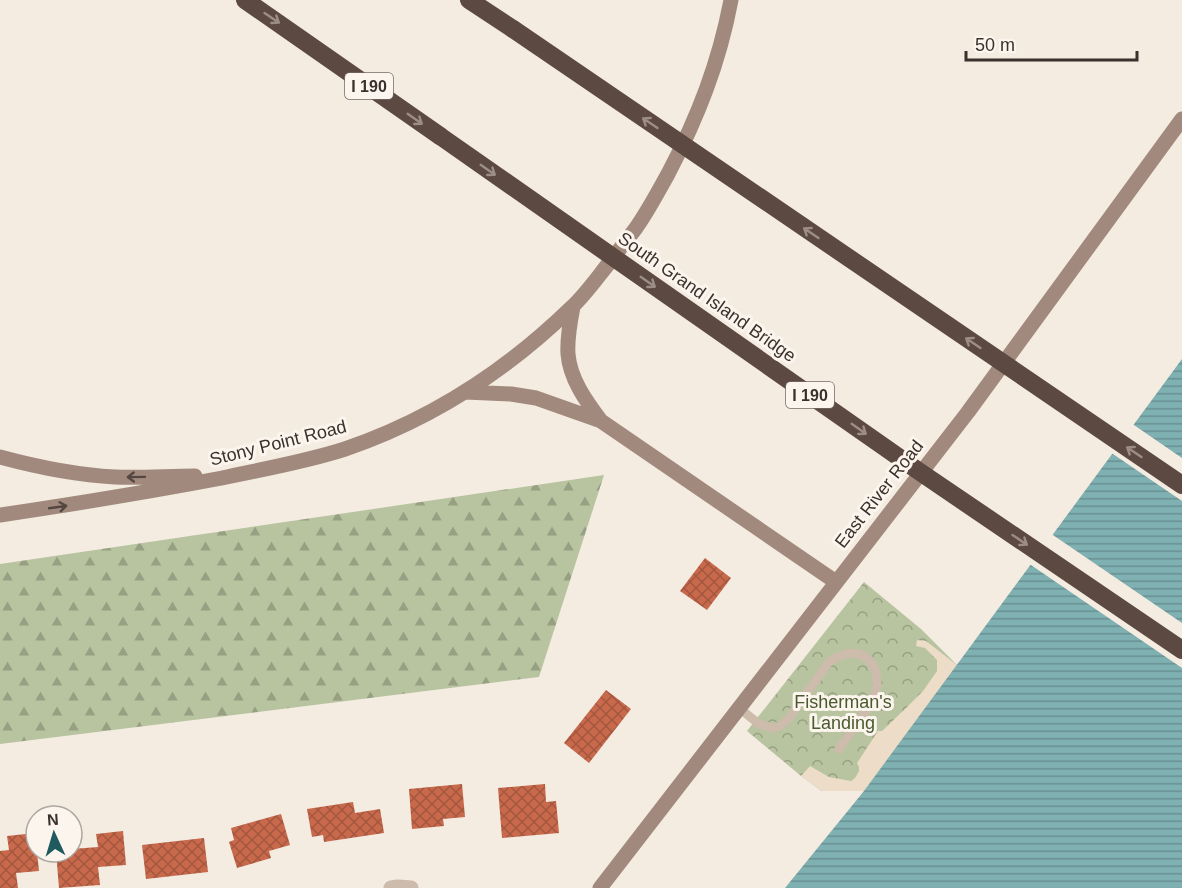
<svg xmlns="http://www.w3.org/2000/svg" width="1182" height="888" viewBox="0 0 1182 888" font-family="Helvetica,sans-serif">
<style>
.forest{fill:url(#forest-firs)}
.park{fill:url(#park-crowns)}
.plaza{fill:#ecdcc8}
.water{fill:url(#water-rules)}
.pier{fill:#f4ebe1}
.building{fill:url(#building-cross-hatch)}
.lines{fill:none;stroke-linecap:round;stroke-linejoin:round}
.lane{stroke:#cdbbac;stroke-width:9}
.street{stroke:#cdbbac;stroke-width:15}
.secondary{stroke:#a18a7d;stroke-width:15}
.highway{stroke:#5c4a42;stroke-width:18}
.highway-bridge{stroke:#5c4a42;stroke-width:18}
.oneway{stroke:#9c8e87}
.oneway2{stroke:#544640}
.labels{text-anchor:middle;stroke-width:6;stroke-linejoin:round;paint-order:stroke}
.shield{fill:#fbf5ee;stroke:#756b66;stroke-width:1.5}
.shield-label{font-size:16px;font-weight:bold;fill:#3b302b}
.street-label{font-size:18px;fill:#3b302b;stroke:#fbf5ee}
.park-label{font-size:18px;fill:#4a5a2e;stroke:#fbf5ee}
</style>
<defs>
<pattern id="forest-firs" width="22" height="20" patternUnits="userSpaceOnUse" patternTransform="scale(1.5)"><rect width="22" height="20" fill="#b8c4a0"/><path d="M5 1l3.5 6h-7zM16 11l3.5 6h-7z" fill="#97a083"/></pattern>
<pattern id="park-crowns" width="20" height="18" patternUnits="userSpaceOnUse" patternTransform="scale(1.5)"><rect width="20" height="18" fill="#b8c4a0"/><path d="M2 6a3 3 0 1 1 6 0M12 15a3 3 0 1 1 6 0" fill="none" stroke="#97a083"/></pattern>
<pattern id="water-rules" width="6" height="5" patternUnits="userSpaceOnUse" patternTransform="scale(1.5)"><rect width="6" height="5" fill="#7fb0b2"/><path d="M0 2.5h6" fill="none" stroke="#699091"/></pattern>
<pattern id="building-cross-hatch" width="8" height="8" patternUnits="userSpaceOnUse" patternTransform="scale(1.5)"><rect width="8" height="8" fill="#c8694b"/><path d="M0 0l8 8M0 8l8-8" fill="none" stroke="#a4573f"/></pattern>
</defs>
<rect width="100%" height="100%" fill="#f4ebe1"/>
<path class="forest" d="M604 475 539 677 0 744V564Z"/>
<path class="park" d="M864 582 921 629 957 665 864 791H822L801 776 747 731Z"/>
<path class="plaza" d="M917 640 926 641 957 665 864 791H822L801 776 810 766 829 777 851 781 855 778 859 771V767L857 763 878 731H882L905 709 923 691 937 671V660L925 648 916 646Z"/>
<path class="water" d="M1182 359V888H785L864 791Z"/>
<path class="pier" d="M1131 423 1182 458V501L1110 452Z
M1050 533 1182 623V668L1028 563Z"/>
<path class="building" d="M705 558 731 578 707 610 680 591Z
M606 690 631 709 589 763 564 743Z
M462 784 465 817 443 819 444 826 412 829 409 789Z
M545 784 546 802 556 801 559 833 502 838 498 788Z
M353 802 355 813 380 809 384 833 324 842 323 835 312 837 307 809Z
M281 814 290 845 269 851 271 858 237 868 229 842 234 840 231 828Z
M123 831 126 865 98 867 100 885 59 888 56 852H72V849L98 847 96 834Z
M35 833 36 852H37L39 871 16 873 18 888H0V851L9 850 7 836Z
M204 838 208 872 146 879 142 845Z"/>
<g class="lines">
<path class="lane" d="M739 708 759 724 773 728 780 726 789 718 829 662C839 655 852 650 864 656 878 664 880 684 873 698 866 713 849 734 839 749"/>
<path class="street" d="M391 888 398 887 411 888"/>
<path class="secondary" d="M573 307C570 322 567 338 568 354 570 379 586 401 601 421
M465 392 511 394 536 398 601 421 836 582
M0 457C37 467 76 475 115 477 142 478 169 476 195 476
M0 515C74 504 148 492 222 478 263 469 305 462 345 449 430 420 507 370 571 308 585 295 597 278 609 263 618 251 627 240 636 228 648 211 658 192 668 174 698 117 719 63 731 0
M600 888 968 412 1182 119"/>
<path class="highway" d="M245 0 440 136
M469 0 513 29"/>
<path class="highway-bridge" d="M513 29 1182 485
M440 136 920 472 1182 650"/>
</g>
<defs><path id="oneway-shaft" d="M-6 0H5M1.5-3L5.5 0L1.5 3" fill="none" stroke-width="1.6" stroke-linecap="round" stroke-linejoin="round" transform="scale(1.5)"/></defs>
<g class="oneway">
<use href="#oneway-shaft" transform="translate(272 18) rotate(34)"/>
<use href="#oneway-shaft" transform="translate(415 119) rotate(35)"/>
<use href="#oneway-shaft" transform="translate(650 123) rotate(-146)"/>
<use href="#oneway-shaft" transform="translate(488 170) rotate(35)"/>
<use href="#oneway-shaft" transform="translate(811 233) rotate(-146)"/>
<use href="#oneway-shaft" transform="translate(648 282) rotate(35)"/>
<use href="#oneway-shaft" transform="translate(973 343) rotate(-146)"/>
<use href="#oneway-shaft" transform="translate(859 429) rotate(35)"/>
<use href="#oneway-shaft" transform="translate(1134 452) rotate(-146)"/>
<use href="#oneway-shaft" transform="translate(1020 540) rotate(34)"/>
</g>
<g class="oneway2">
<use href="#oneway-shaft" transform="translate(136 477) rotate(179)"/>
<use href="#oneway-shaft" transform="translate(58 507) rotate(-8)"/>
</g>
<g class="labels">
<g class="shield">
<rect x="345" y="73" width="48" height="26" rx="4.5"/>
<rect x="786" y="382" width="48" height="26" rx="4.5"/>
</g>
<g class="shield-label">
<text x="369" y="92">I 190</text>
<text x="810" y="401">I 190</text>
</g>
<g class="street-label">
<text transform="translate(707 297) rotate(35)" y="6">South Grand Island Bridge</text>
<text transform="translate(278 443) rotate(-14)" y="6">Stony Point Road</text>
<text transform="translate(879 494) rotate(-52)" y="6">East River Road</text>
</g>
<g class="park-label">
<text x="843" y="708">Fisherman's<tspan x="843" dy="21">Landing</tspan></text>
</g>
</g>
<g transform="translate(54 834) rotate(356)"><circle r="28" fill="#fbf5ee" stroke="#aea6a0" stroke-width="1.5"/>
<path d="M0-4.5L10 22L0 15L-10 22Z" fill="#1f5a5e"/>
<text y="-9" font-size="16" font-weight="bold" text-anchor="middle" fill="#3b302b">N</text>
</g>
<path d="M966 51v9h171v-9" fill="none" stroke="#3b302b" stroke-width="3"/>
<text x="975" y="51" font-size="18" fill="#3b302b" stroke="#fbf5ee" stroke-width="4.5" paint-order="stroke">50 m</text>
</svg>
